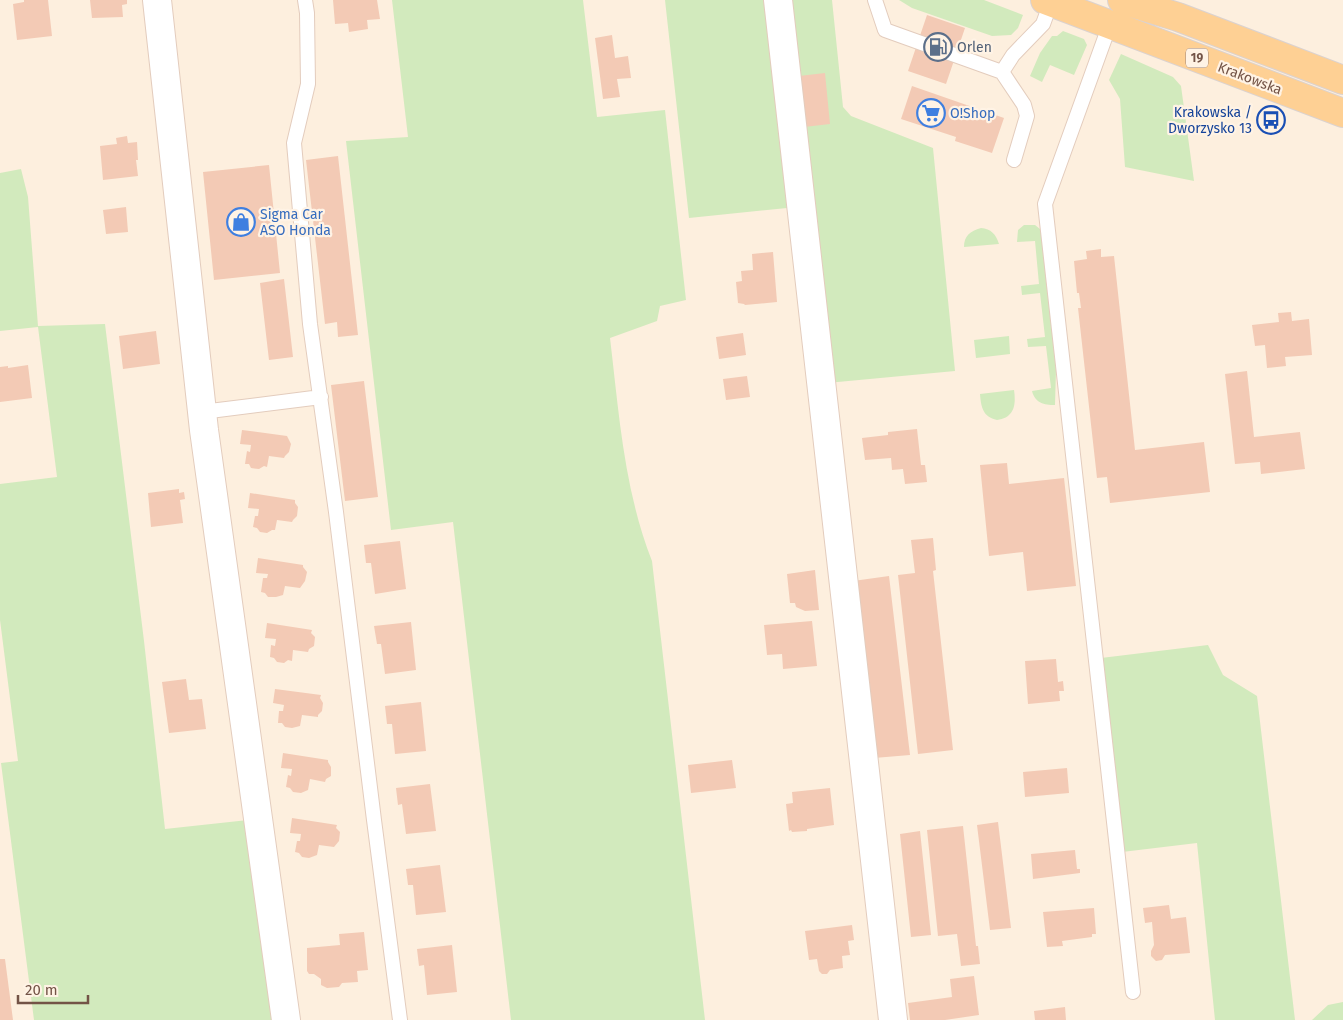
<svg xmlns="http://www.w3.org/2000/svg" width="1343" height="1020" viewBox="0 0 1343 1020" font-family="'Fira Sans',sans-serif">
<style>
.green{fill:#d2eabd}
.building{fill:#f3cab5}
.lines{fill:none;stroke-linecap:round;stroke-linejoin:round}
.service-casing{stroke:#e3ccbd;stroke-width:16}
.minor-casing{stroke:#e3ccbd;stroke-width:30}
.primary-casing{stroke:#dbd2cf;stroke-width:30}
.service{stroke:#fff;stroke-width:14}
.minor{stroke:#fff;stroke-width:28}
.primary{stroke:#fed094;stroke-width:28}
.labels{text-anchor:middle;stroke-width:4.5;stroke-linejoin:round;paint-order:stroke}
.shield{fill:#fff3e5;stroke:#9d8376;stroke-width:1}
.shield-label{font-size:12px;font-weight:bold;fill:#735346}
.service-label{font-size:14px;fill:#4e5e75;stroke:#fff3e5;text-anchor:start}
.street-label{font-size:14px;fill:#735346;stroke:#fff3e5}
.transit-label{font-size:14px;fill:#164399;stroke:#fff3e5;text-anchor:end}
.shop-label{font-size:14px;fill:#366cbe;stroke:#fff3e5;text-anchor:start}
</style>
<rect width="100%" height="100%" fill="#fdefde"/>
<path class="green" d="M392 0H583L597 117 665 110 686 300 660 306 657 321 610 338C619 413 624 490 652 561L705 1020H511L453 522 391 530 346 141 408 137Z
M665 0H768L787 208 689 218Z
M787 0H832L843 107 851 116 933 148 955 371 827 383Z
M899 0H984L1023 15 1018 28 1011 35 992 36 912 8Z
M1063 31 1084 39 1087 45 1074 75 1050 65 1042 82 1030 76 1040 53 1052 36H1057Z
M1121 54 1173 77 1181 86 1194 181 1125 167 1120 99 1109 80Z
M21 169 28 197 38 326 105 324 144 641 165 829 248 820 272 1020H34L1 763 18 761 0 620V484L57 477 38 327 0 331V173Z
M1024 225H1035L1040 229 1042 234 1056 370 1055 405C1044 405 1035 403 1032 391L1051 388 1046 346 1028 347 1027 339 1045 337 1040 293 1022 295 1021 286 1039 284 1035 241 1017 242 1018 230Z
M981 228C991 229 996 234 999 244L964 247C964 236 970 231 981 228Z
M1009 336 1010 354 976 358 974 340Z
M1014 390C1016 404 1015 418 997 420 983 417 981 407 980 394Z
M1208 645 1223 675 1257 696 1295 1020H1215L1197 843 1122 852 1101 658Z
M1343 1002V1020H1312L1328 1005Z"/>
<path class="building" d="M24 0H48L52 36 17 40 13 4 24 2Z
M90 0H127V4L122 5 123 17 92 18Z
M333 0H377L380 19 367 20 368 29 349 32 348 23 335 24Z
M927 15 965 28 946 84 908 71Z
M612 35 615 58 628 56 631 78 617 79 620 97 603 99 595 38Z
M825 73 830 124 804 127 799 76Z
M912 86 1004 118 992 153 955 141 956 137 901 119Z
M127 136 128 143 137 142 138 160H136L138 176 103 180 100 146 117 144 116 138Z
M338 156 358 335 338 337 337 322 325 324 306 160Z
M269 165 280 273 214 280 203 172Z
M126 207 128 232 106 234 103 210Z
M1101 249V257L1114 256 1135 450 1204 442 1210 492 1110 503 1107 477 1097 478 1078 308H1081L1079 293H1077L1074 261 1087 259 1086 251Z
M773 252 777 302 745 305 744 304 738 303 736 282 742 281 741 271 753 270 752 254Z
M284 279 293 357 269 360 260 283Z
M1291 312 1292 321 1309 319 1312 355 1285 357 1286 366 1267 368 1265 345 1255 346 1252 325 1279 322 1278 313Z
M156 331 160 364 123 369 119 336Z
M743 333 746 355 719 359 716 337Z
M28 365 32 398 0 402V367L8 366V368Z
M1247 371 1254 437 1300 432 1305 469 1261 474 1260 462 1235 464 1225 374Z
M747 376 750 397 726 400 723 379Z
M364 381 378 497 345 501 331 385Z
M917 429 921 465H925L927 482 905 484 903 469 892 470 891 458 865 460 862 438 888 435V432Z
M242 430 287 436 291 444 289 452 285 456 284 458 269 456 267 467 264 466 259 469 251 468 249 464H245L247 451 250 452 251 445 240 444Z
M1007 463 1009 484 1064 478 1076 586 1027 591 1023 552 989 556 980 465Z
M179 489V493L184 492 185 499 180 500 183 523 151 527 148 493Z
M250 493 295 500V503L298 507 297 516 293 520 292 522 277 520 275 530H272L267 533 260 532 257 528 253 527 255 516H258L259 509 248 508Z
M933 538 936 570 933 571 953 750 918 754 898 575 915 573 911 540Z
M400 541 406 589 375 594 371 563H366L364 545Z
M258 558 303 565V567L307 572 305 581 300 588 285 586 283 595 276 597H268L265 593 261 592 263 578H267L268 574 256 573Z
M815 570 819 610 805 611 796 607 795 603H790L787 574Z
M889 576 910 755 874 758 853 581Z
M812 621 817 666 783 669 782 654 767 655 764 625Z
M411 622 416 670 385 674 381 644H377L374 626Z
M267 623 312 630 311 633 315 637 314 646 309 649 308 652 293 650 292 661 288 660 284 663 277 662 274 658 270 657 271 645 275 646 276 639 265 638Z
M1056 659 1058 682 1063 681 1064 691H1059L1060 701 1028 704 1025 661Z
M186 679 189 700 202 699 206 729 169 733 162 682Z
M275 689 321 695 320 698 323 703 322 711 318 715V717L302 715 300 726 292 728 285 727 282 723H278L279 711H283L284 705 273 703Z
M421 702 426 751 395 754 392 724H387L385 706Z
M283 753 328 760V762L331 767V776L326 779 325 782 310 779 308 790 301 793 293 792 290 788 286 787 288 775 291 776 292 769 281 768Z
M732 760 736 788 691 793 688 765Z
M1067 768 1069 793 1025 797 1023 772Z
M430 784 436 831 406 834 402 804 398 805 396 788Z
M830 788 834 825 807 829V831L792 832 791 830 789 831 786 804 793 803 792 792Z
M292 818 337 825 336 828 340 832 339 841 334 847 319 845 317 855 309 858 302 857 299 853 295 852 297 841H300L301 834 290 833Z
M998 822 1011 928 990 930 977 825Z
M963 826 976 946H978L980 964 961 966 957 934 938 936 927 830Z
M920 831 931 935 911 937 900 834Z
M1075 850 1077 869H1080V873L1033 879 1031 854Z
M440 865 446 912 416 915 413 885H408L406 869Z
M1169 905 1171 919 1186 917 1190 953 1165 955 1162 960 1156 961 1151 956V951L1154 945 1152 922 1145 923 1143 908Z
M1094 908 1096 934H1092V937L1062 941 1063 946 1047 947 1043 912Z
M852 925 854 940 848 941 850 955 842 956 843 968 830 970 827 974H822L819 971 817 959 809 960 805 931Z
M364 932 368 970 357 971 358 982 342 983 339 987 327 988 321 985V979L314 974H309L307 971V948L340 945 339 934Z
M452 945 457 992 427 995 424 965 419 966 417 949Z
M0 959H5L13 1020H0Z
M974 976 979 1015 945 1020H910L908 1003 952 997 950 979Z
M1065 1007 1066 1020H1035L1034 1011Z"/>
<g class="lines">
<defs>
<path id="service" d="M305 0 307 13 308 84 294 143 310 324 336 512 374 820 400 1020
M875 0 885 30 1002 72 1013 55 1043 24 1051 2 1049 0
M1110 24 1045 204 1133 992
M1002 72 1024 105 1027 116 1014 160
M202 412 321 397"/>
<path id="minor" d="M157 0 204 430 286 1020
M778 0 893 1020"/>
<path id="primary" d="M1045 0 1343 113
M1122 0 1178 17 1343 80"/>
</defs>
<use href="#service" class="service-casing"/>
<use href="#minor" class="minor-casing"/>
<use href="#primary" class="primary-casing"/>
<use href="#service" class="service"/>
<use href="#minor" class="minor"/>
<use href="#primary" class="primary"/>
</g>
<defs>
<symbol id="fuel-ring" viewBox="-11 -11 22 22"><circle r="9.5" fill="#fff3e5" stroke="#5c6f8a" stroke-width="1.5"/><path d="M-5.5-6h7V0h2V4h1.3V-2.5L3-4.5l.8-.8L6-3V5H2.5V1h-1V6h-7ZM-4.2-4.7v3.2H.2V-4.7Z" fill="#5c6f8a"/></symbol>
<symbol id="supermarket-ring" viewBox="-11 -11 22 22"><circle r="9.5" fill="#fff3e5" stroke="#3f7fe0" stroke-width="1.5"/><path d="M-6-5.5h2.5l.6 2H6L4.5 2H-2.5L-4.4-4H-6ZM-1.5 3.2a1.3 1.3 0 1 0 .1 0ZM3 3.2a1.3 1.3 0 1 0 .1 0Z" fill="#3f7fe0"/></symbol>
<symbol id="bus-ring" viewBox="-11 -11 22 22"><circle r="9.5" fill="#fff3e5" stroke="#1a4fb4" stroke-width="1.5"/><path d="M-5-6H5V4H4V6H2V4H-2V6H-4V4H-5ZM-3.5-4V0h7V-4ZM-3.5 1.2v1.5H-2V1.2ZM2 1.2v1.5H3.5V1.2Z" fill="#1a4fb4"/></symbol>
<symbol id="shop-ring" viewBox="-11 -11 22 22"><circle r="9.5" fill="#fff3e5" stroke="#3f7fe0" stroke-width="1.5"/><path d="M-5-2.5h2.3a2.7 3.5 0 0 1 5.4 0H5L5.5 6h-11ZM-1.5-2.5h3a1.5 2.3 0 0 0-3 0Z" fill="#3f7fe0"/></symbol>
</defs>
<g fill-rule="evenodd">
<use href="#fuel-ring" x="922" y="31" width="32" height="32"/>
<use href="#supermarket-ring" x="915" y="97" width="32" height="32"/>
<use href="#bus-ring" x="1255" y="104" width="32" height="32"/>
<use href="#shop-ring" x="225" y="206" width="32" height="32"/>
</g>
<g class="labels">
<rect class="shield" x="1186" y="48.5" width="22" height="19" rx="4"/>
<g class="shield-label">
<text x="1197" y="62">19</text>
</g>
<g class="service-label">
<text x="957" y="52">Orlen</text>
</g>
<g class="street-label">
<text transform="translate(1250 78) rotate(21)" y="5">Krakowska</text>
</g>
<g class="transit-label">
<text x="1252" y="117">Krakowska /<tspan x="1252" dy="16">Dworzysko 13</tspan></text>
</g>
<g class="shop-label">
<text x="950" y="118">O!Shop</text>
<text x="260" y="219">Sigma Car<tspan x="260" dy="16">ASO Honda</tspan></text>
</g>
</g>
<path d="M18 995v8h70v-8" fill="none" stroke="#735346" stroke-width="2.5"/>
<text x="25" y="995" font-size="15" fill="#735346" stroke="#fff3e5" stroke-width="4" paint-order="stroke">20 m</text>
</svg>
